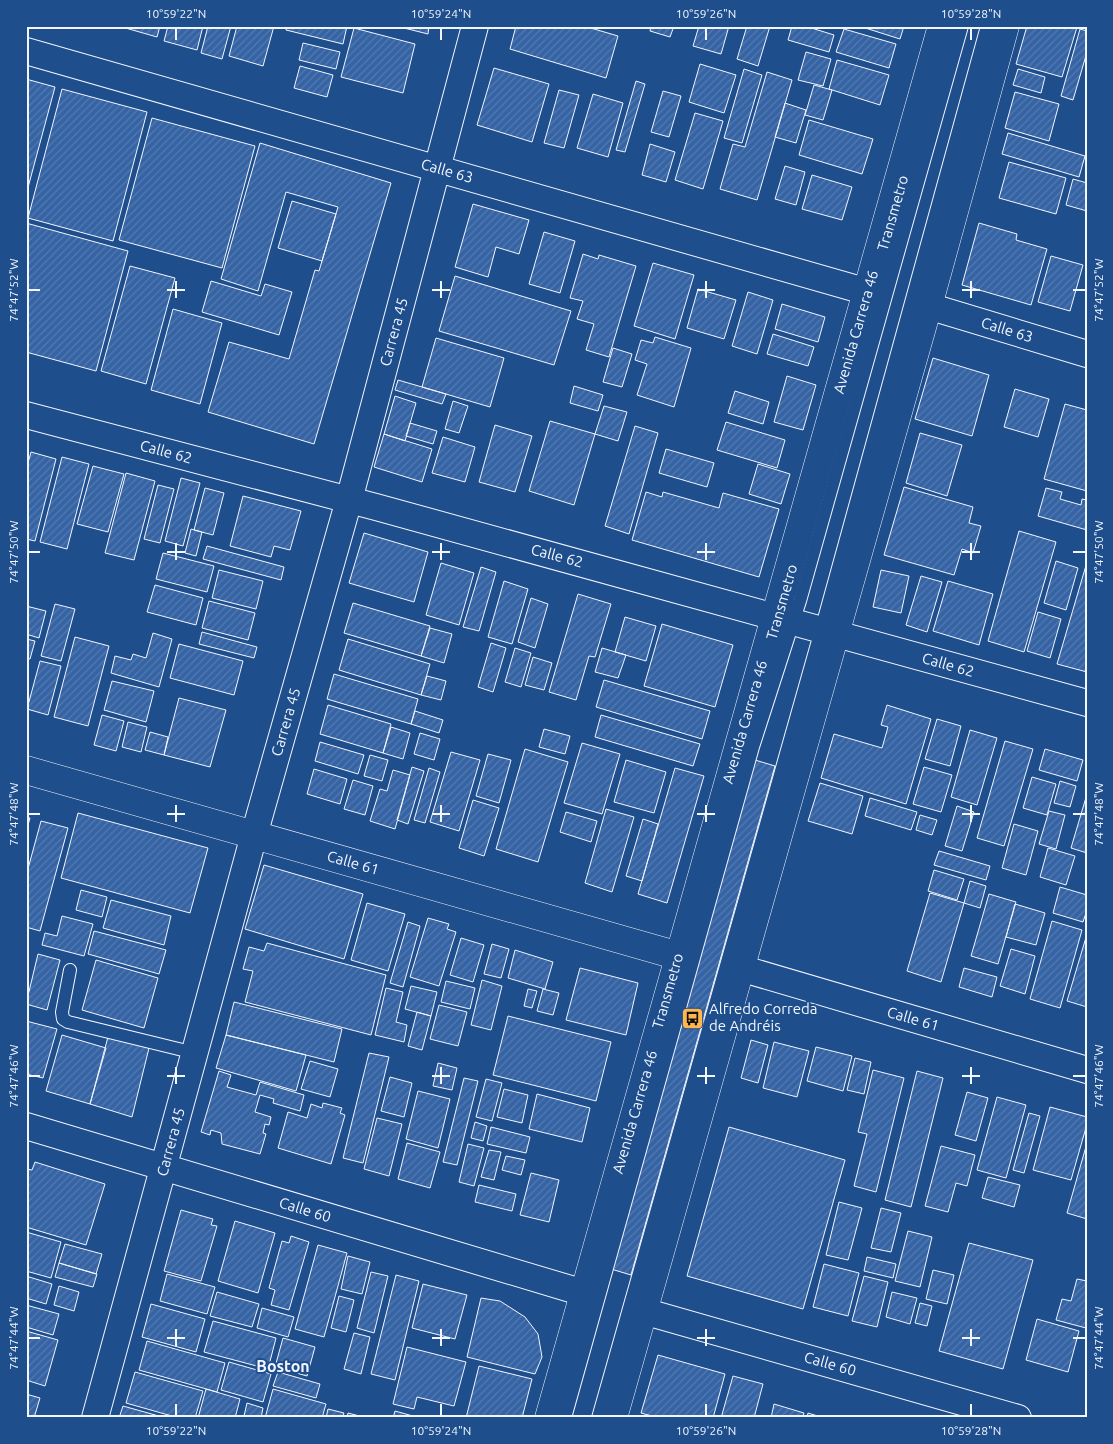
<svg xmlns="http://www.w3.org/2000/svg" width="1113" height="1444" viewBox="0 0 1113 1444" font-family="Ubuntu,sans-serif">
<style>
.building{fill:url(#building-hatch);stroke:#f2f6ff}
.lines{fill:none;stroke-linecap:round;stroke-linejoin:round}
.lane-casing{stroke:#f2f6ff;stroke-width:14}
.street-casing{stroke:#f2f6ff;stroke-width:28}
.secondary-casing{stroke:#f2f6ff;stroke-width:29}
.primary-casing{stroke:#f2f6ff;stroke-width:29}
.lane{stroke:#1f4e8c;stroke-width:12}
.street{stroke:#1f4e8c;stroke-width:26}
.secondary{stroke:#1f4e8c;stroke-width:28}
.primary{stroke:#1f4e8c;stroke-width:28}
.ticks{fill:none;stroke:#f2f6ff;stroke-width:2}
.labels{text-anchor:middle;stroke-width:4;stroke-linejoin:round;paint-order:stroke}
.street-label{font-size:15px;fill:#f2f6ff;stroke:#1f4e8c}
.poi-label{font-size:15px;fill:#f2f6ff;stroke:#1f4e8c;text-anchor:start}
.neighbourhood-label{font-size:16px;font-weight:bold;fill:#f2f6ff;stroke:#1f4e8c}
.neatline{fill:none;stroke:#f2f6ff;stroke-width:2}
.ticks-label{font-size:12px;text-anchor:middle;fill:#f2f6ff}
</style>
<defs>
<pattern id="building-hatch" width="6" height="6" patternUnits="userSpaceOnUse" patternTransform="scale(1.25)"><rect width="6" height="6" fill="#3563a3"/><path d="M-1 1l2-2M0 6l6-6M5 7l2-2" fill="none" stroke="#537ab1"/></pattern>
</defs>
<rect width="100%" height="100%" fill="#1f4e8c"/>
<path class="building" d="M122 26H160L157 37 122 27Z
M168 26H203L197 50 164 41Z
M208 26H231L222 59 201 53Z
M237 26H274L263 66 229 56Z
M287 26H347L343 44 286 30Z
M396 26H429L428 34Z
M516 26H584L618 36 606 78 510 49Z
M651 26H674L670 37 650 31Z
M699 26H729L721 54 693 46Z
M747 26H770L758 66 737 59Z
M792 26H805L834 35 829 52 788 40Z
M859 26H904L900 39Z
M1027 26 1077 27 1062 77 1016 64Z
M354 28 415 44 403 93 341 77Z
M844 29 896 44 889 68 836 52Z
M1080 29 1087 31V52L1073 100 1061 96Z
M303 43 340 52 336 69 299 60Z
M806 52 831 59 823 86 798 80Z
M837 60 889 75 880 105 829 89Z
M700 64 736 75 724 113 689 102Z
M300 66 333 75 327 97 294 88Z
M494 68 549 84 532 142 477 125Z
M744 69 762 75 742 143 724 138Z
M1018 69 1045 77 1041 93 1013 85Z
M767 72 792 80 757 200 720 189 733 144 745 147Z
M26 79 55 87 26 195Z
M636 81 645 84 625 152 616 150Z
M814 85 832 90 823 120 805 115Z
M62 89 147 112 113 241 28 218Z
M559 90 579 95 564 148 544 143Z
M663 91 681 96 669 137 651 132Z
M1015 92 1059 104 1049 141 1005 128Z
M593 94 623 103 608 157 577 148Z
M785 103 806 110 796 143 775 137Z
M695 113 723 121 703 189 675 180Z
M152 118 255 146 222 268 119 240Z
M809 120 873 139 862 174 799 155Z
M1008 133 1085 156 1079 177 1002 154Z
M260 143 391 183 314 444 208 412 229 342 289 359 315 270 319 271 338 207 286 192 258 291 221 279Z
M650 144 675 152 666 182 642 175Z
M1009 162 1066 178 1056 214 999 198Z
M785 166 805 172 796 205 775 199Z
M812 175 852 187 842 220 802 209Z
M1073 179 1087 183V211L1066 205Z
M292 201 336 214 322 261 278 248Z
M473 204 529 220 519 254 496 247 488 277 455 267Z
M26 223 128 251 96 371 26 352Z
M979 223 1017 234 1016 240 1047 249 1031 305 962 285Z
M544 232 575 241 560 293 529 284Z
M583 254 598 259 599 255 636 266 609 357 586 350 594 324 577 319 583 301 570 298Z
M1051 256 1083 265 1070 311 1038 302Z
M653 263 694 275 675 339 634 326Z
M130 266 175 278 146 384 101 371Z
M455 276 571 311 554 365 439 331Z
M211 281 261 296 265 284 292 292 279 335 202 312Z
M698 289 736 300 724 339 687 328Z
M748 292 773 300 757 354 732 346Z
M782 304 825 317 818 342 775 329Z
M173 309 222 323 200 404 151 390Z
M773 334 814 347 808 366 767 354Z
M655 337 691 348 674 407 637 395 647 364 635 360 641 340 653 343Z
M436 338 504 358 490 407 422 387Z
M613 348 632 354 622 387 603 382Z
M933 358 989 375 972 436 915 419Z
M787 376 816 385 803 430 774 422Z
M398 380 446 394 442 404 395 390Z
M574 386 603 395 598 411 570 403Z
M1015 389 1049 399 1038 437 1004 427Z
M735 391 769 402 763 424 728 413Z
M395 396 416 403 405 441 384 434Z
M453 401 468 406 459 433 445 429Z
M1065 404 1087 410V491L1044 479Z
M604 406 627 412 618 441 595 434Z
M550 421 595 434 574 505 529 491Z
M726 422 785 440 777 468 717 450Z
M410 423 437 431 433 444 406 436Z
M495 425 532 436 515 492 479 482Z
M635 426 658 433 629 534 605 526Z
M920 433 962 445 947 496 906 483Z
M384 434 432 449 422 482 374 467Z
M443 437 475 447 465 482 432 473Z
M666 449 714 463 707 487 659 473Z
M31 452 56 459 35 541 26 539V470Z
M62 457 89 464 67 549 40 542Z
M758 464 790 474 781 504 749 494Z
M93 466 124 474 108 532 77 524Z
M126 473 155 481 134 560 105 553Z
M181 478 200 483 183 546 165 541Z
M158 485 174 489 160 543 144 539Z
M904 487 973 507 969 523 981 526 973 553 962 549 954 575 884 555Z
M205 488 224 493 213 535 194 530Z
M1046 488 1062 492 1060 499 1081 505 1082 499 1087 500V530L1038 516Z
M646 492 662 497 663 492 719 508 723 493 779 509 759 577 632 540Z
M243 496 301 511 290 550 274 546 271 557 230 546Z
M191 529 202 532 196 556 185 553Z
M1019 531 1056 542 1024 652 988 641Z
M364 533 428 552 414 602 349 583Z
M207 546 284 567 281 580 203 559Z
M163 553 214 566 207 592 156 579Z
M1056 561 1078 568 1066 610 1044 603Z
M1087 562V672L1057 664Z
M441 563 474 573 459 625 426 615Z
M481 567 496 572 479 631 463 627Z
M219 570 263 581 256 609 212 598Z
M881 570 909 576 901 613 873 607Z
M921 576 942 582 927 632 906 625Z
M504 581 528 589 512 644 488 637Z
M948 581 993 594 979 645 933 631Z
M155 585 203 598 196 625 147 612Z
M578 594 611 604 595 657 589 656 576 700 549 692Z
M531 598 548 604 535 648 518 642Z
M209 601 255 613 248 640 202 628Z
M353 603 430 626 421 656 344 633Z
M55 604 75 609 61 661 41 656Z
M26 606 46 611 39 638 26 634Z
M1038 612 1061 619 1050 658 1027 651Z
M625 617 656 626 646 661 615 652Z
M662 624 733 645 715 707 644 686Z
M430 628 452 634 444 663 421 656Z
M202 632 257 647 254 658 199 644Z
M153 633 172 639 159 687 111 673 115 656 131 660 133 654 146 658Z
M75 637 109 646 88 726 54 717Z
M26 639 35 641 30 659 26 658Z
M348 639 430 664 421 695 339 670Z
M491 643 506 648 493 692 478 687Z
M179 644 243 661 234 695 170 678Z
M515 648 531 653 521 687 505 682Z
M602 648 626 655 618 678 595 672Z
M533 657 552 663 544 690 525 685Z
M40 661 61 666 48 715 27 709Z
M334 674 418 699 411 724 327 699Z
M427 676 446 681 441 700 421 695Z
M604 680 710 711 702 739 596 707Z
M112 681 154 691 146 722 104 710Z
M179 698 226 710 210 767 164 755Z
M328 705 391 724 383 753 320 734Z
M887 705 931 719 906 804 821 778 834 734 882 748 888 727 881 725Z
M415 711 443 720 439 733 411 724Z
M102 715 124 721 116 751 94 745Z
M601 715 700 744 693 766 595 737Z
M937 719 961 726 950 766 925 759Z
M128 722 147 727 141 752 122 747Z
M391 727 410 733 403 759 383 753Z
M544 729 570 736 565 754 539 747Z
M970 730 997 738 977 805 951 797Z
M150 732 168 737 164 755 145 750Z
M420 733 440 739 434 760 414 754Z
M1005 741 1033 749 1004 846 977 838Z
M320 742 364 755 358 774 315 761Z
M582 743 620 754 602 814 564 803Z
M525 749 568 762 538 862 496 849Z
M1045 749 1083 760 1077 781 1039 770Z
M451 752 480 760 459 831 430 822Z
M488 754 511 760 499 803 476 796Z
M370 755 388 760 382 781 364 776Z
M626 760 666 772 654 813 614 802Z
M755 760 775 766 631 1275 611 1269Z
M412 767 424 771 408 824 397 820Z
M924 767 952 775 941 812 913 804Z
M429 768 440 772 425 823 414 820Z
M675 768 704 776 667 903 638 894Z
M314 769 347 779 340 804 307 794Z
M393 770 410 775 395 829 370 821 380 789 387 791Z
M1032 777 1056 784 1047 815 1023 808Z
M353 780 373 786 365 815 344 809Z
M1060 781 1076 786 1070 807 1054 803Z
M820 783 863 796 852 834 808 821Z
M1087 794V853L1071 848Z
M870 798 917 812 911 830 865 816Z
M473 800 499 808 484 856 459 848Z
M957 806 974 812 962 851 945 846Z
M606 809 634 817 612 892 585 883Z
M1049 811 1065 815 1056 849 1039 844Z
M566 812 597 821 591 842 560 832Z
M78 813 208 848 190 913 61 878Z
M920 815 937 820 932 835 916 830Z
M26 817 30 818 26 832Z
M643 819 658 824 642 881 626 876Z
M41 821 68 828 40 931 26 927V876Z
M1014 824 1038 831 1026 875 1002 868Z
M1048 848 1075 856 1066 885 1040 877Z
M939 851 990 866 986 880 934 865Z
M264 865 363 894 344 959 245 929Z
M934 870 964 879 957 900 928 891Z
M970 881 986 886 980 908 964 903Z
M1060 887 1087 895V910L1083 922 1053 913Z
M81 890 107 897 102 917 76 910Z
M930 893 964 903 941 982 907 971Z
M989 894 1016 902 998 964 971 956Z
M111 900 171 916 164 945 103 928Z
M367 903 405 914 388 971 351 960Z
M1015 904 1045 913 1036 945 1006 937Z
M62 916 93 924 84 956 42 945 45 933 57 936Z
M428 918 449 924 447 929 456 932 439 986 410 977Z
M1052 921 1082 930 1060 1008 1030 999Z
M408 922 420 926 403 987 390 983Z
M94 931 166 950 159 974 88 954Z
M1087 934V1007L1067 1001Z
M461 938 484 945 473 982 450 975Z
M267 943 386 975 371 1035 245 1002 253 971 243 969 249 947 264 951Z
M492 944 509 949 501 978 484 974Z
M1011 949 1035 956 1025 994 1000 986Z
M515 950 553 962 545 989 508 978Z
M38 954 60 960 47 1010 26 1004Z
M96 960 158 978 144 1028 82 1010Z
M580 968 638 983 626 1035 566 1020Z
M964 968 997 977 992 997 959 987Z
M482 980 502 986 491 1030 471 1025Z
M446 981 475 988 470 1009 441 1002Z
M411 986 437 992 431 1016 405 1009Z
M386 988 403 992 396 1022 407 1025 404 1042 375 1035Z
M528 989 537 991 532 1008 524 1006Z
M543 989 559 993 553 1015 537 1011Z
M234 1002 342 1029 334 1062 226 1035Z
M439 1005 467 1012 458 1046 430 1039Z
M417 1012 431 1016 422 1050 408 1046Z
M508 1016 611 1042 596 1101 493 1075Z
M26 1021 57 1029 43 1078 26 1074Z
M62 1035 106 1048 90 1104 46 1091Z
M226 1035 306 1055 296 1091 216 1068Z
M108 1037 149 1048 132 1117 90 1104Z
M751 1040 768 1045 758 1083 741 1078Z
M774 1042 809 1051 797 1097 763 1088Z
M816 1047 852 1056 843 1091 807 1081Z
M369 1053 389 1057 363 1163 343 1158Z
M855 1058 871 1062 864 1094 847 1090Z
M310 1061 338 1069 330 1097 301 1089Z
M438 1063 457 1068 452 1090 433 1086Z
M873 1070 904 1078 876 1192 854 1186 867 1134 858 1132Z
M219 1071 231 1075 227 1087 256 1095 260 1082 304 1095 300 1111 273 1103 274 1099 260 1095 255 1112 271 1117 269 1125 265 1124 263 1133 266 1134 260 1154 222 1144 221 1133 211 1130 210 1135 201 1132Z
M917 1071 943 1078 911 1207 885 1200Z
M390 1077 412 1083 404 1117 381 1111Z
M464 1078 478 1081 457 1165 443 1162Z
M486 1079 502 1083 492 1121 476 1117Z
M504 1089 528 1095 522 1123 497 1117Z
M418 1091 450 1099 438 1148 406 1139Z
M967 1092 988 1098 976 1141 955 1135Z
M537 1094 590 1108 582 1142 529 1129Z
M997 1097 1026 1105 1006 1178 977 1170Z
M323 1103 342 1108 340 1113 345 1115 331 1164 278 1148 288 1112 307 1118 311 1104 322 1108Z
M1050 1107 1087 1117V1124L1071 1180 1033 1170Z
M1029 1113 1040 1116 1024 1173 1013 1170Z
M377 1118 402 1124 389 1176 364 1169Z
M475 1122 487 1126 483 1141 471 1138Z
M491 1127 530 1137 526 1153 487 1144Z
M729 1127 845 1160 803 1309 687 1276Z
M407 1143 440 1152 430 1188 398 1179Z
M1087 1143V1219L1067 1213Z
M468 1144 484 1148 474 1186 459 1182Z
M941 1146 975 1155 967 1186 956 1183 948 1212 925 1206Z
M489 1150 501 1152 494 1180 481 1177Z
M506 1156 525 1160 521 1175 502 1170Z
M35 1162 105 1184 86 1245 26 1227V1169L32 1170Z
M531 1173 559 1180 549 1222 520 1215Z
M988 1177 1020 1185 1014 1207 982 1198Z
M479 1185 516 1194 512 1211 475 1202Z
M839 1202 862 1208 848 1260 826 1255Z
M881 1208 901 1213 891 1252 871 1248Z
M181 1210 213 1219 211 1225 217 1226 201 1281 164 1271Z
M235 1221 275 1233 258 1293 218 1281Z
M908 1231 932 1237 920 1287 895 1281Z
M26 1232 61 1242 51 1278 26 1271Z
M291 1236 309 1242 289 1310 271 1305 275 1290 269 1288 282 1241 289 1243Z
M969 1243 1033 1260 1003 1369 939 1351Z
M65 1244 102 1254 96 1274 59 1263Z
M318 1245 347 1253 324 1337 295 1329Z
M348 1256 370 1262 362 1294 341 1289Z
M867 1257 896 1264 893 1278 864 1271Z
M59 1263 97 1274 93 1287 55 1277Z
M824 1264 859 1273 848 1316 813 1307Z
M933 1270 954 1275 947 1304 926 1299Z
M371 1272 388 1276 374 1333 357 1328Z
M167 1274 215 1287 207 1314 160 1301Z
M396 1275 419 1281 395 1380 371 1374Z
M26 1276 52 1284 46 1304 26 1298Z
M864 1276 888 1282 877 1327 852 1321Z
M1077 1279 1087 1281 1086 1328 1056 1320 1062 1299 1071 1301Z
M423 1284 467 1295 455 1339 412 1328Z
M59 1286 79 1292 74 1311 54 1305Z
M217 1292 259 1304 252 1327 210 1316Z
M892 1292 917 1298 910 1324 886 1317Z
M339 1296 354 1300 346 1332 331 1328Z
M481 1298 500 1301 525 1317 538 1334 542 1357 535 1374 467 1357Z
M920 1303 932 1306 927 1326 915 1323Z
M151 1304 205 1319 196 1352 142 1337Z
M26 1305 59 1314 53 1335 26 1327Z
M262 1308 294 1317 288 1337 257 1328Z
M1037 1319 1079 1331 1068 1372 1026 1360Z
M213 1321 276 1338 268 1369 204 1352Z
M26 1331 58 1340 45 1386 26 1380Z
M354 1333 370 1337 361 1374 344 1369Z
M283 1338 315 1347 307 1376 275 1367Z
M147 1341 225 1363 217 1392 139 1370Z
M407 1347 466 1362 454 1406 417 1397 414 1409 393 1404Z
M658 1355 725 1374 713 1418H659L641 1413Z
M229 1362 271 1374 263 1402 221 1390Z
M479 1366 532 1379 522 1418H466Z
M135 1372 203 1391 195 1418H179L126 1403Z
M278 1372 320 1384 316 1398 273 1386Z
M733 1376 763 1384 754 1418H721Z
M206 1389 240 1399 235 1418H198Z
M273 1389 326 1404 322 1418H265Z
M26 1394 40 1398 34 1418H26Z
M247 1403 263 1408 261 1418 244 1416Z
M774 1404 804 1413 802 1418H771Z
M123 1406 166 1418H119Z
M328 1409 344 1413 342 1418H326Z
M395 1411 420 1418H393Z
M348 1413 367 1418H347Z
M808 1413 824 1418H807Z"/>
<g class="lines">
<defs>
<path id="lane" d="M70 970 62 1012 63 1019 68 1022 195 1053
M565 1418 753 747 800 601 962 26
M598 1418 821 630 987 26"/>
<path id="street" d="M26 51 868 292
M928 306 1087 354
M26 415 376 507 1087 703
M740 968 1087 1070
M26 1126 584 1293
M643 1311 1018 1418
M95 1418 254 835 349 500 475 26"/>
<path id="secondary" d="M26 770 679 956"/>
<path id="primary" d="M549 1418 942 26
M613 1418 928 306 1005 26"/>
</defs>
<use href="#lane" class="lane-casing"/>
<use href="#street" class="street-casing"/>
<use href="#secondary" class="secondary-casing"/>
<use href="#primary" class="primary-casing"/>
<use href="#lane" class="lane"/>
<use href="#street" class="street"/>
<use href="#secondary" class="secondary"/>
<use href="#primary" class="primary"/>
</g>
<path class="ticks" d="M176 28V40M441 28V40M706 28V40M971 28V40M176 281V298M441 281V298M706 281V298M971 281V298M28 290H40M167 290H185M432 290H450M697 290H715M962 290H980M1073 290H1086M176 543V560M441 543V560M706 543V560M971 543V560M28 552H40M167 552H185M432 552H450M697 552H715M962 552H980M1073 552H1086M176 805V822M441 805V822M706 805V822M971 805V822M28 814H40M167 814H185M432 814H450M697 814H715M962 814H980M1073 814H1086M176 1067V1084M441 1067V1084M706 1067V1084M971 1067V1084M28 1076H40M167 1076H185M432 1076H450M697 1076H715M962 1076H980M1073 1076H1086M176 1329V1346M441 1329V1346M706 1329V1346M971 1329V1346M28 1338H40M167 1338H185M432 1338H450M697 1338H715M962 1338H980M1073 1338H1086M176 1404V1416M441 1404V1416M706 1404V1416M971 1404V1416"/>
<defs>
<symbol id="bus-square" viewBox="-11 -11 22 22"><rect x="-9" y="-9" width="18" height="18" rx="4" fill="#ffb74d" stroke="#1f4e8c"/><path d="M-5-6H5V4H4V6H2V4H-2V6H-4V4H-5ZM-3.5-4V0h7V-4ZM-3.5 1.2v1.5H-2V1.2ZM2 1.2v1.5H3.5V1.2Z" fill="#111"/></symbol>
</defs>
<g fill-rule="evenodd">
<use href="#bus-square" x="680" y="1006" width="25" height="25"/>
</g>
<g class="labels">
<g class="street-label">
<text transform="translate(447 171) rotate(16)" y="5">Calle 63</text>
<text transform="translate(893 213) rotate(-74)" y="5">Transmetro</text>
<text transform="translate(1007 330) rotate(17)" y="5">Calle 63</text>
<text transform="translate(394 332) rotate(-75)" y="5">Carrera 45</text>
<text transform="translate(856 332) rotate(-74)" y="5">Avenida Carrera 46</text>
<text transform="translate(166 452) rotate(15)" y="5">Calle 62</text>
<text transform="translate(557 556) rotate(15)" y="5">Calle 62</text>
<text transform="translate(782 602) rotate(-74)" y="5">Transmetro</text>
<text transform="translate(948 665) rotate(16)" y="5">Calle 62</text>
<text transform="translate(286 722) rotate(-74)" y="5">Carrera 45</text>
<text transform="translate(745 722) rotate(-74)" y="5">Avenida Carrera 46</text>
<text transform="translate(353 863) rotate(16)" y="5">Calle 61</text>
<text transform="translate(668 991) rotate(-74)" y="5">Transmetro</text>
<text transform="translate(913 1019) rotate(16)" y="5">Calle 61</text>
<text transform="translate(635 1112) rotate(-74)" y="5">Avenida Carrera 46</text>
<text transform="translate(171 1142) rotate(-75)" y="5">Carrera 45</text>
<text transform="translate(305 1210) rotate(17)" y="5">Calle 60</text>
<text transform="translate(830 1364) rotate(16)" y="5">Calle 60</text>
</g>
<g class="poi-label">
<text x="709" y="1014">Alfredo Correda<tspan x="709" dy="17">de Andréis</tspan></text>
</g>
<g class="neighbourhood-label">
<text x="283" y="1372">Boston</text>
</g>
</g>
<rect width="1113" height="1444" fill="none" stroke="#1f4e8c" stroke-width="55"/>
<rect x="28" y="28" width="1058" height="1388" class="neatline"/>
<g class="ticks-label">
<text x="176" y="18">10°59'22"N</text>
<text x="441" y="18">10°59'24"N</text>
<text x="706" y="18">10°59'26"N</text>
<text x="971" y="18">10°59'28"N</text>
<text transform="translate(1099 290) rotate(-90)" y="4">74°47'52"W</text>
<text transform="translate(14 290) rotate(-90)" y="4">74°47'52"W</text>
<text transform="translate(1099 552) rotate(-90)" y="4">74°47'50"W</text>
<text transform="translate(14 552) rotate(-90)" y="4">74°47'50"W</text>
<text transform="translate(14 814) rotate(-90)" y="4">74°47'48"W</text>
<text transform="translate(1099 814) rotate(-90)" y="4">74°47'48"W</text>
<text transform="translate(14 1076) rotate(-90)" y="4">74°47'46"W</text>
<text transform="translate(1099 1076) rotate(-90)" y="4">74°47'46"W</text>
<text transform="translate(1099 1338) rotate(-90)" y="4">74°47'44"W</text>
<text transform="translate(14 1338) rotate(-90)" y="4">74°47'44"W</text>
<text x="176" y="1435">10°59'22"N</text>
<text x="441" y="1435">10°59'24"N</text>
<text x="706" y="1435">10°59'26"N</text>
<text x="971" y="1435">10°59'28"N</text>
</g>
</svg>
